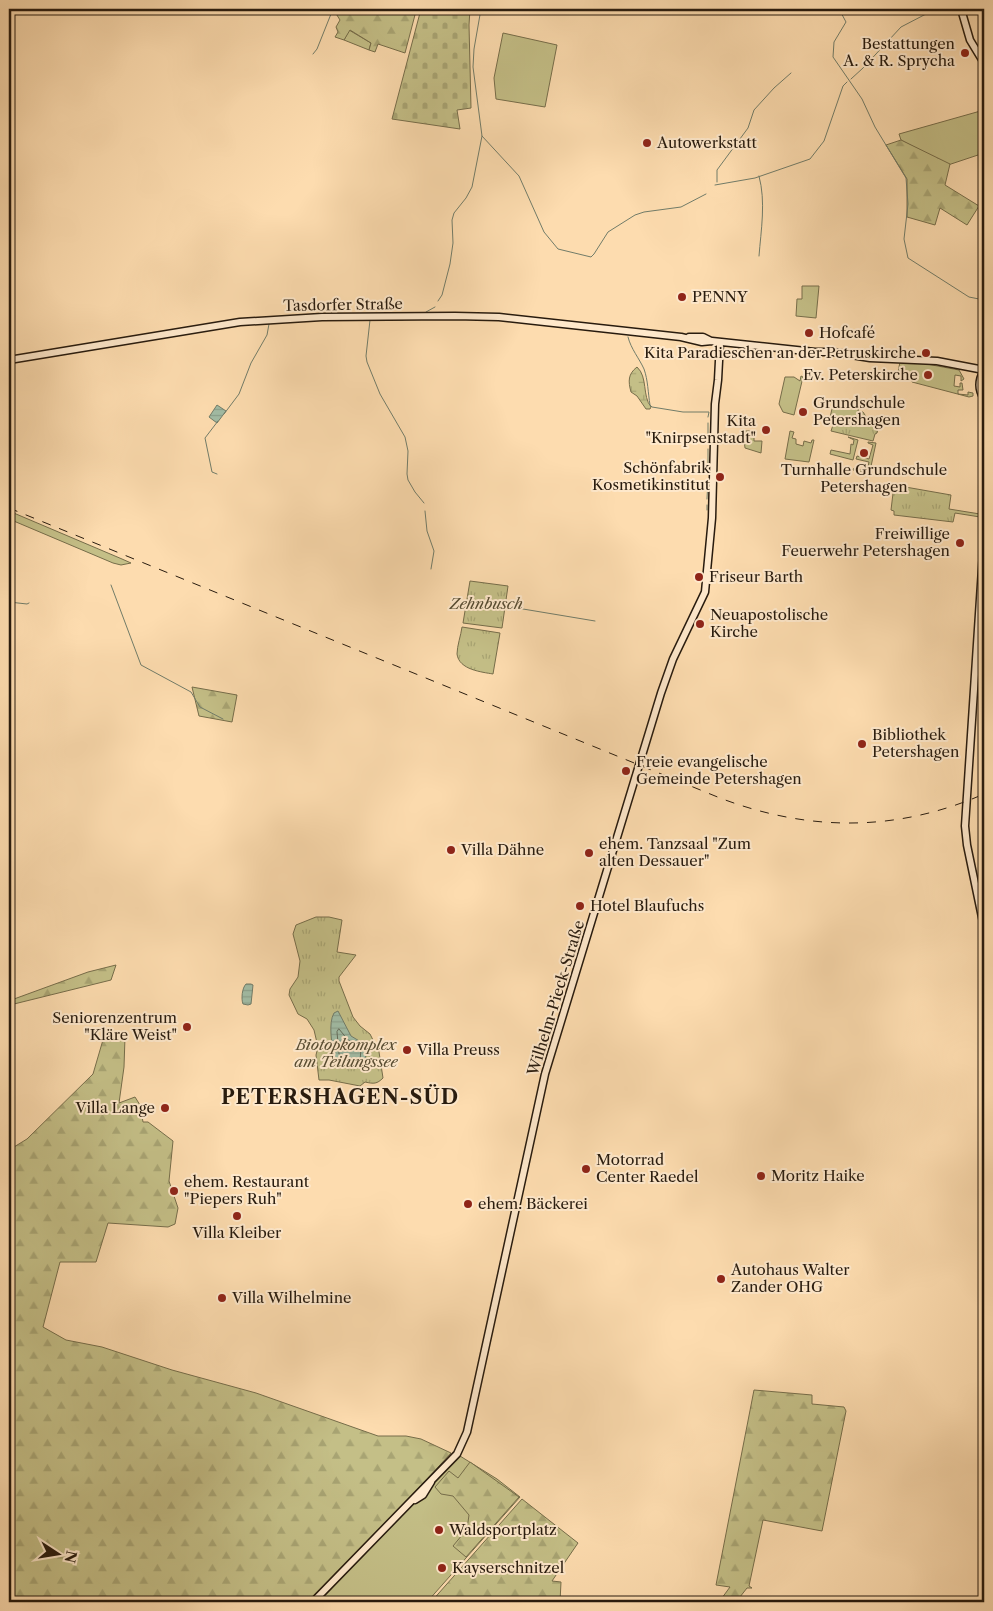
<svg xmlns="http://www.w3.org/2000/svg" width="993" height="1611" viewBox="0 0 993 1611" font-family="'Libre Caslon Text',serif">
<style>
.green{fill:#c4bf87;stroke:#766d4a}
.forest{fill:url(#forest-firs);stroke:#766d4a}
.wetland{fill:url(#wetland-marsh);stroke:#766d4a}
.cemetery{fill:url(#cemetery-stones);stroke:#766d4a}
.park{fill:url(#park-tufts);stroke:#766d4a}
.water{fill:url(#water-rules);stroke:#717c69}
.lines{fill:none;stroke-linecap:round;stroke-linejoin:round}
.shore{stroke:#646c5a;stroke-width:1}
.stream{stroke:#717c69;stroke-width:1}
.secondary-casing{stroke:#281b0e;stroke-width:9}
.secondary{stroke:#fee8cb;stroke-width:6}
.rail{stroke:#281b0e;stroke-width:1;stroke-dasharray:9 9;stroke-linecap:butt}
.poi-dot{fill:#8f2418;stroke:#fee8cb;stroke-width:2}
.labels{text-anchor:middle;stroke-width:4;stroke-linejoin:round;paint-order:stroke}
.poi-label{font-size:15px;fill:#281b0e;stroke:#fee8cb;text-anchor:start}
.street-label{font-size:15px;fill:#281b0e;stroke:#fee8cb}
.park-label{font-size:15px;font-style:italic;fill:#574c32;stroke:#fee8cb}
.district-label{font-size:20px;font-weight:bold;letter-spacing:1px;fill:#281b0e;stroke:#fee8cb}
</style>
<defs>
<pattern id="forest-firs" width="22" height="20" patternUnits="userSpaceOnUse" patternTransform="scale(1.25)"><rect width="22" height="20" fill="#c4bf87"/><path d="M5 1l3.5 6h-7zM16 11l3.5 6h-7z" fill="#a8a473"/></pattern>
<pattern id="wetland-marsh" width="20" height="14" patternUnits="userSpaceOnUse" patternTransform="scale(1.25)"><rect width="20" height="14" fill="#c4bf87"/><path d="M1 5h8M5 5V1M11 12h8M15 12V8" fill="none" stroke="#a8a473"/></pattern>
<pattern id="cemetery-stones" width="16" height="16" patternUnits="userSpaceOnUse" patternTransform="scale(1.25)"><rect width="16" height="16" fill="#c4bf87"/><path d="M2 7V4a2 2 0 0 1 4 0v3zM10 15v-3a2 2 0 0 1 4 0v3z" fill="#a8a473"/></pattern>
<pattern id="park-tufts" width="24" height="20" patternUnits="userSpaceOnUse" patternTransform="scale(1.25)"><rect width="24" height="20" fill="#c4bf87"/><path d="M3 7l-1-3M5 7V3M7 7l1-3M15 17l-1-3M17 17v-4M19 17l1-3" fill="none" stroke="#a8a473"/></pattern>
<pattern id="water-rules" width="6" height="5" patternUnits="userSpaceOnUse" patternTransform="scale(1.25)"><rect width="6" height="5" fill="#a1bca5"/><path d="M0 2.5h6" fill="none" stroke="#8ba18d"/></pattern>
</defs>
<rect width="100%" height="100%" fill="#fddcaf"/>
<filter id="stains"><feTurbulence type="fractalNoise" baseFrequency=".004" numOctaves="4"/><feColorMatrix values="0 0 0 0 .2 0 0 0 0 .09 0 0 0 0 .02 0 0 0 .5 -.17"/></filter>
<radialGradient id="worn" r=".72"><stop offset=".6" stop-color="#630" stop-opacity="0"/><stop offset="1" stop-color="#630" stop-opacity=".3"/></radialGradient>
<path class="green" d="M349 30 371 43 369 50 344 40Z
M503 33 557 45 545 107 496 99 494 78Z
M984 110V153L948 165 901 140 899 134Z
M802 286H819L816 318 796 316 797 299H802Z
M900 362H916L959 370 964 379 961 381V376L955 375 954 386 960 387V383H962L963 390H958V394L968 395V392L973 393V396L969 397 912 382 913 375 898 372Z
M801 376 803 377 794 415 783 412 779 404 785 377H794L800 381Z
M790 431 794 432 792 438 796 439V444L803 446 804 441 811 443 812 440H814L809 462 785 459Z
M848 437 858 440 853 460 830 454 831 450 850 454 851 444 853 445 854 440Z
M868 442 876 443 870 471 872 473 853 470 854 468 867 471 869 462 856 459 857 456 869 459 873 445 868 443Z
M9 511 122 559 131 563 121 565 113 563 9 519Z
M460 1456 497 1479 520 1497 427 1602H317L413 1504C425 1498 426 1492 435 1482 442 1473 451 1464 460 1456Z"/>
<path class="forest" d="M335 9H412L416 11 405 53 378 44 375 52 369 50 371 43 350 30 344 40 335 37 338 32 336 27 340 20 335 12Z
M901 140 950 164 945 185 979 206 967 225 940 208 935 225 907 217V179L886 145Z
M192 687 237 695 232 722 199 716Z
M116 965 111 980 14 1004V999L88 972Z
M105 1033 125 1037 124 1067 119 1103 135 1097 140 1105 143 1122H148L173 1141 169 1181 178 1208 175 1224 168 1227 108 1223 96 1262H60L43 1327 66 1340 102 1347 172 1370 256 1393 378 1436H406L421 1439 451 1453 405 1503 308 1602H9V1150L27 1139 93 1074Z
M754 1390 812 1395V1404L844 1407 846 1411 822 1531 763 1520 749 1586 752 1588H747L736 1602H719L730 1587 716 1585Z
M470 1462 519 1497 466 1557 453 1546 467 1529 469 1515 453 1496 441 1494 435 1487 449 1471 458 1478Z
M522 1499 578 1543 552 1581 561 1582 560 1602H431Z"/>
<path class="wetland" d="M637 367C648 377 642 396 651 407L650 409H646L637 396 631 392C628 381 628 374 637 367Z"/>
<path class="cemetery" d="M421 9H470L469 25 471 108 457 110 460 129 392 119Z"/>
<path class="park" d="M834 400 859 406 858 411 863 412 869 421 877 422 879 425 877 433 875 434 873 441 831 431 833 425 829 422Z
M743 431H754V441H762L761 453 745 448Z
M894 485 951 495 949 509 980 514V517L955 513 953 522 894 515V511L891 510Z
M470 581 508 586 502 628 463 623Z
M462 627 500 633 493 674C482 672 459 670 457 654 457 646 461 635 462 627Z
M316 917H329L342 920 337 952 356 955 339 977V981L353 1017 360 1026 370 1034 379 1052 383 1078C377 1084 374 1084 365 1082L360 1086 329 1080H319L316 1055 318 1047 314 1030 307 1019 298 1014 289 995 290 989 298 977 300 961 293 934 296 925Z"/>
<path class="water" d="M217 405 226 411 217 423 209 417Z
M246 984H251L253 985 251 1004 248 1005 243 1004C241 999 242 988 246 984Z
M338 1011 351 1036 366 1045 365 1067 350 1066 334 1057C332 1045 328 1023 334 1013Z"/>
<g class="lines">
<path class="shore" d="M339 1029 348 1040 361 1047 360 1062 352 1061 339 1054 337 1032Z"/>
<path class="stream" d="M839 9 846 22 834 42 833 57 862 99 875 127 906 178 908 204 904 239 908 258 969 297 984 300
M313 54 317 49 333 9
M851 79 863 68 901 27 926 14 932 9
M482 136 519 176 544 232 558 249 591 257 594 254 608 232 635 215 644 212 681 207 706 194
M717 182V170L748 128 754 110 774 88 791 73
M715 185 755 178 810 159 824 141 843 86 847 82
M759 256C761 230 766 202 759 176
M438 301 442 295 450 264 453 243 452 220 454 213 466 198 472 187 482 136 473 67 474 49 481 9
M426 312 435 307
M386 320H370L366 356 367 362 380 394 405 437 408 451 407 474 408 480 415 492 424 503
M393 320H403
M628 337C631 349 639 358 644 369 648 380 648 393 650 405L652 407 683 412H709L708 417
M224 414 239 394 251 363 267 335 269 324
M708 441V423
M708 473V449
M217 474 212 472 205 438 218 421
M707 499 708 479
M707 510V505
M425 511 427 531 434 551 431 569
M111 585 141 665 191 692 200 707 223 719
M467 601 503 606
M9 602 27 604 29 603
M505 606 595 621
M981 1137 984 1150"/>
<defs>
<path id="secondary" d="M961 9 970 40 984 63
M689 337H703L711 341
M827 351 870 358 937 361 984 370
M9 360 240 322 322 317 455 316 499 317 681 337 702 342 712 341 815 352H830
M984 370C978 381 978 389 984 399
M984 460V471
M984 538 965 826 967 845 984 927
M415 1500 423 1495 431 1482
M313 1602 457 1454 467 1432 545 1074 661 693 673 659 705 592 712 518 715 404 718 380 720 342"/>
</defs>
<use href="#secondary" class="secondary-casing"/>
<use href="#secondary" class="secondary"/>
<path class="rail" d="M9 508 720 798C809 832 897 832 984 794"/>
</g>
<g class="poi-dot">
<circle cx="965" cy="53" r="5"/>
<circle cx="647" cy="143" r="5"/>
<circle cx="682" cy="297" r="5"/>
<circle cx="809" cy="333" r="5"/>
<circle cx="926" cy="353" r="5"/>
<circle cx="928" cy="375" r="5"/>
<circle cx="803" cy="412" r="5"/>
<circle cx="766" cy="430" r="5"/>
<circle cx="864" cy="453" r="5"/>
<circle cx="720" cy="477" r="5"/>
<circle cx="960" cy="543" r="5"/>
<circle cx="699" cy="577" r="5"/>
<circle cx="700" cy="624" r="5"/>
<circle cx="862" cy="744" r="5"/>
<circle cx="626" cy="771" r="5"/>
<circle cx="451" cy="850" r="5"/>
<circle cx="589" cy="853" r="5"/>
<circle cx="580" cy="906" r="5"/>
<circle cx="187" cy="1027" r="5"/>
<circle cx="407" cy="1050" r="5"/>
<circle cx="165" cy="1108" r="5"/>
<circle cx="586" cy="1169" r="5"/>
<circle cx="761" cy="1176" r="5"/>
<circle cx="174" cy="1191" r="5"/>
<circle cx="468" cy="1204" r="5"/>
<circle cx="237" cy="1216" r="5"/>
<circle cx="721" cy="1279" r="5"/>
<circle cx="222" cy="1298" r="5"/>
<circle cx="439" cy="1530" r="5"/>
<circle cx="442" cy="1568" r="5"/>
</g>
<g class="labels">
<g class="poi-label">
<text x="955" y="49" text-anchor="end">Bestattungen<tspan x="955" dy="17">A. &amp; R. Sprycha</tspan></text>
<text x="657" y="148">Autowerkstatt</text>
<text x="692" y="302">PENNY</text>
<text x="819" y="338">Hofcafé</text>
<text x="916" y="358" text-anchor="end">Kita Paradieschen an der Petruskirche</text>
<text x="918" y="380" text-anchor="end">Ev. Peterskirche</text>
<text x="813" y="408">Grundschule<tspan x="813" dy="17">Petershagen</tspan></text>
<text x="756" y="426" text-anchor="end">Kita<tspan x="756" dy="17">"Knirpsenstadt"</tspan></text>
<text x="710" y="473" text-anchor="end">Schönfabrik<tspan x="710" dy="17">Kosmetikinstitut</tspan></text>
<text x="864" y="475" text-anchor="middle">Turnhalle Grundschule<tspan x="864" dy="17">Petershagen</tspan></text>
<text x="950" y="539" text-anchor="end">Freiwillige<tspan x="950" dy="17">Feuerwehr Petershagen</tspan></text>
<text x="709" y="582">Friseur Barth</text>
<text x="710" y="620">Neuapostolische<tspan x="710" dy="17">Kirche</tspan></text>
<text x="872" y="740">Bibliothek<tspan x="872" dy="17">Petershagen</tspan></text>
<text x="636" y="767">Freie evangelische<tspan x="636" dy="17">Gemeinde Petershagen</tspan></text>
<text x="599" y="849">ehem. Tanzsaal "Zum<tspan x="599" dy="17">alten Dessauer"</tspan></text>
<text x="461" y="855">Villa Dähne</text>
<text x="590" y="911">Hotel Blaufuchs</text>
<text x="177" y="1023" text-anchor="end">Seniorenzentrum<tspan x="177" dy="17">"Kläre Weist"</tspan></text>
<text x="417" y="1055">Villa Preuss</text>
<text x="155" y="1113" text-anchor="end">Villa Lange</text>
<text x="596" y="1165">Motorrad<tspan x="596" dy="17">Center Raedel</tspan></text>
<text x="771" y="1181">Moritz Haike</text>
<text x="184" y="1187">ehem. Restaurant<tspan x="184" dy="17">"Piepers Ruh"</tspan></text>
<text x="478" y="1209">ehem. Bäckerei</text>
<text x="237" y="1238" text-anchor="middle">Villa Kleiber</text>
<text x="731" y="1275">Autohaus Walter<tspan x="731" dy="17">Zander OHG</tspan></text>
<text x="232" y="1303">Villa Wilhelmine</text>
<text x="449" y="1535">Waldsportplatz</text>
<text x="452" y="1573">Kayserschnitzel</text>
</g>
<g class="street-label">
<text transform="translate(343 305) rotate(-1)" y="5">Tasdorfer Straße</text>
<text transform="translate(556 998) rotate(-73)" y="5">Wilhelm-Pieck-Straße</text>
</g>
<g class="park-label">
<text x="486" y="609">Zehnbusch</text>
<text x="346" y="1050">Biotopkomplex<tspan x="346" dy="17">am Teilungssee</tspan></text>
</g>
<g class="district-label">
<text x="340" y="1104">PETERSHAGEN-SÜD</text>
</g>
</g>
<rect width="993" height="1611" fill="none" stroke="#fddcaf" stroke-width="30"/>
<rect x="10" y="10" width="973" height="1591" fill="none" stroke="#281b0e" stroke-width="2.5"/>
<rect x="15" y="15" width="963" height="1581" fill="none" stroke="#281b0e"/>
<g transform="translate(58 1554) rotate(102)" stroke="#fee8cb" stroke-width="4" paint-order="stroke">
<path d="M0-4L9 19L0 12L-9 19Z" fill="#281b0e"/>
<text y="-8" font-size="14" font-weight="bold" text-anchor="middle" fill="#281b0e">N</text>
</g>
<rect width="100%" height="100%" filter="url(#stains)"/>
<rect width="100%" height="100%" fill="url(#worn)"/>
</svg>
